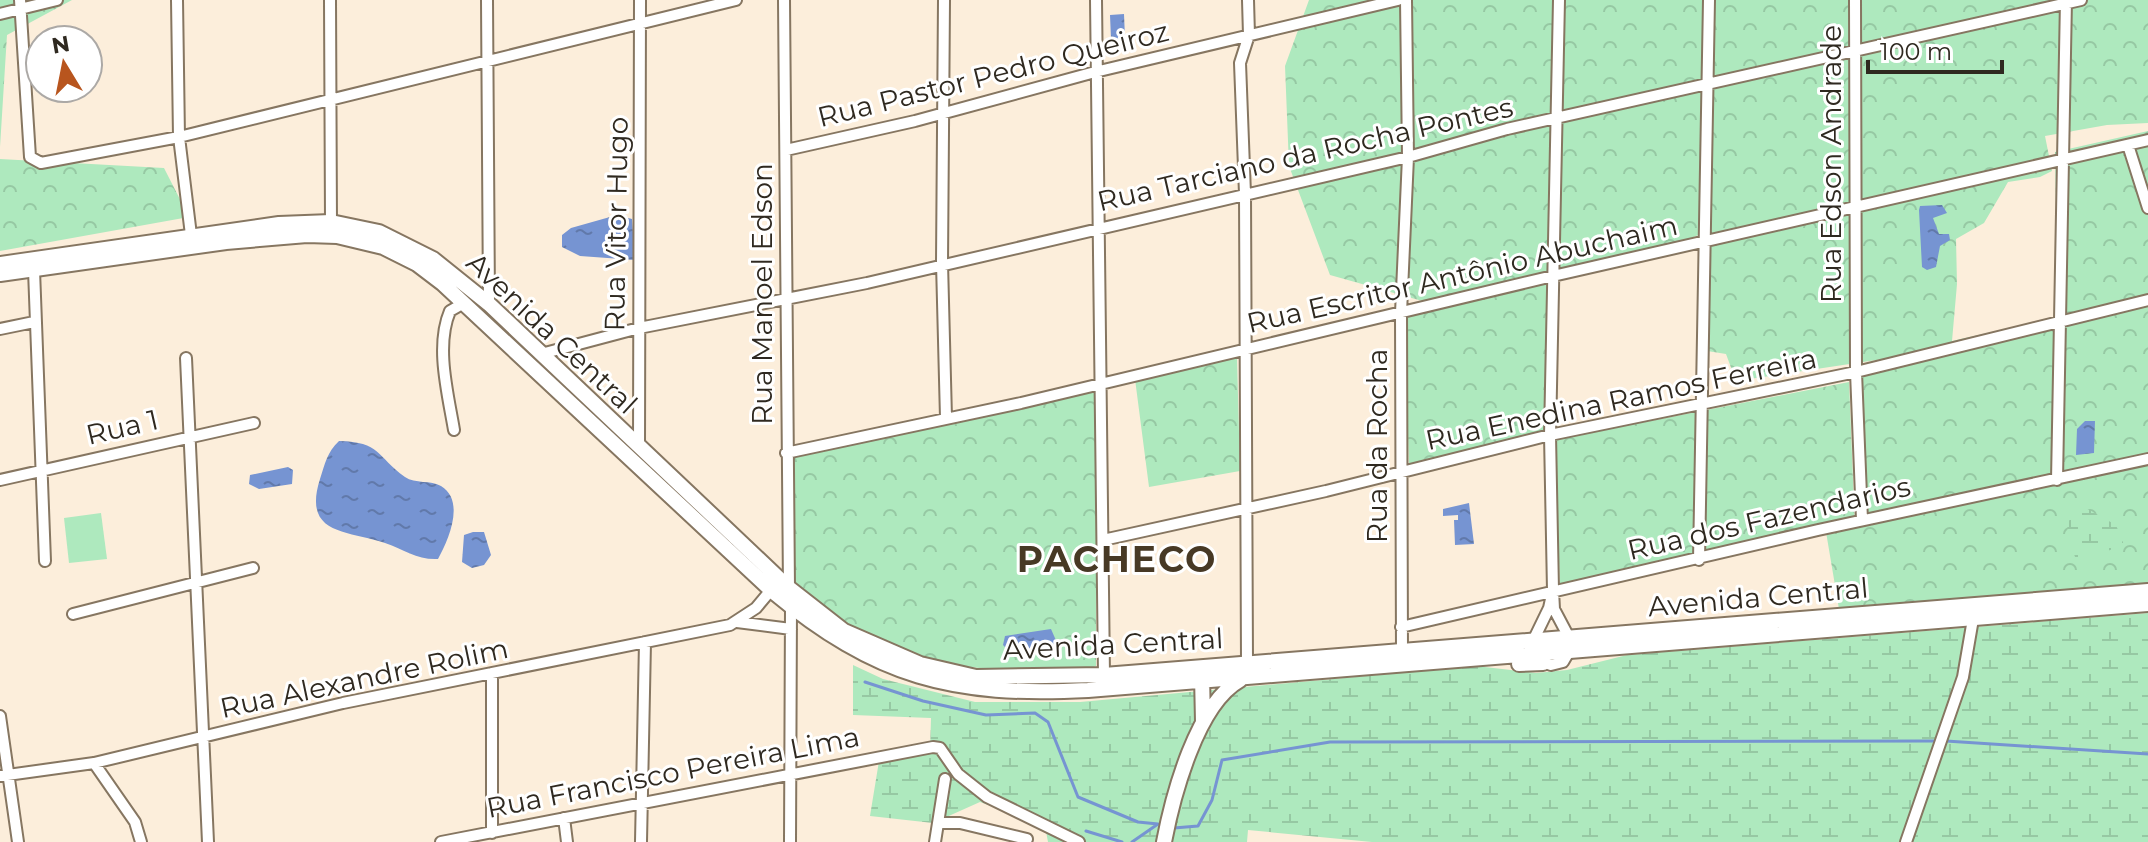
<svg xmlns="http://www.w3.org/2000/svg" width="2148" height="842" viewBox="0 0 2148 842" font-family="Montserrat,sans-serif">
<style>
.forest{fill:url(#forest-crowns)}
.wetland{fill:url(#wetland-marsh)}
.garden{fill:#aee9be}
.water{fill:url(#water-ripples)}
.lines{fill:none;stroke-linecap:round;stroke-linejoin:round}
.stream{stroke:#7694d2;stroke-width:3}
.minor-casing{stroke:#867661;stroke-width:14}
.secondary-casing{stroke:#867661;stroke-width:18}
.minor{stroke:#fff;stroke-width:10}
.secondary{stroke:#fff;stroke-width:14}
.labels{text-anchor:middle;stroke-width:6;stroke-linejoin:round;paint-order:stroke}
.street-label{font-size:28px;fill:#2f2920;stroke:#fff}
.district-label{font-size:36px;font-weight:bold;letter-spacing:2px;fill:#473925;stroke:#fff}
</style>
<defs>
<pattern id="forest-crowns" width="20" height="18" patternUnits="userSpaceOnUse" patternTransform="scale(2)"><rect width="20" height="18" fill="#aee9be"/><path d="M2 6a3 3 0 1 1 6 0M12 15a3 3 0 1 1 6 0" fill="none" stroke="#96c8a3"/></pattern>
<pattern id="wetland-marsh" width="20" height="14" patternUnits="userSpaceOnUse" patternTransform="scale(2)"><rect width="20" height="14" fill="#aee9be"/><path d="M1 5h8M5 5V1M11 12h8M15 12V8" fill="none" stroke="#96c8a3"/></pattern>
<pattern id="water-ripples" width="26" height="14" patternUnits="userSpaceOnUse" patternTransform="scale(2)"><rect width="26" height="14" fill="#7694d2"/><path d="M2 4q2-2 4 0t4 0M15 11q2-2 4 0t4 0" fill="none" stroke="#6179aa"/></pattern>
</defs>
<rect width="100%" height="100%" fill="#fceedb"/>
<path class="forest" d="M0 0H72L7 35 0 147Z
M1309 0H2148V123L2107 125 2045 136 2052 171 2040 177 2008 182 1984 223 1956 239 1957 284 1952 341 2058 317 2055 152 2148 131V456L1867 514 1860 375 1903 356 1736 381 1726 354 1701 350V234L1668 247 1606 257 1549 286 1546 432 1409 465 1404 315 1433 304 1330 275 1289 166 1285 66Z
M0 159 164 168 189 217 0 251Z
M1237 358 1240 471 1149 487 1135 379Z
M1849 382 1855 528 2148 465V583L1839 609 1825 526 1560 584 1554 440Z
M1096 384V666L1086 670C1007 671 930 673 858 633 835 620 814 600 794 584L791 455Z"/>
<path class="wetland" d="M2080 505 2116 525 2124 545 2077 562C2068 538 2060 525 2080 505Z
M2148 613V842H1372L1248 830 1247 842H1048L1044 821 1028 819 980 802 933 823 870 816 879 761 930 752 931 718 853 715V665L883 679 975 702H1080L1476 666 1536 673 1567 670 1627 655Z"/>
<path class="garden" d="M101 513 107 559 69 563 64 518Z"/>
<path class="water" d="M1124 14 1125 38 1111 39 1110 15Z
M1942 205 1947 213 1933 218 1939 234H1949L1950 240 1940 246 1936 267 1927 270 1922 267 1919 210 1920 206Z
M617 215 632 219 635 260 580 256 562 247V235L571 228Z
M2085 421H2095L2094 453 2076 455 2077 429Z
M339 441C381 442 376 456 405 477 415 484 431 480 441 486 466 501 448 541 438 559 417 560 405 550 385 543 348 530 302 536 320 479 325 464 327 452 339 441Z
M288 467 293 470 292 484 259 489 249 484 250 475Z
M1469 503 1474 544 1455 545 1454 520H1458V515L1443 516V509Z
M473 532H484L491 555 484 565 472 568 462 562 464 535Z
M1051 629 1058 645 1055 656 1050 659 1034 651 1008 650 1003 645 1005 636Z"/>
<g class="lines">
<path class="stream" d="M865 682 923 701 986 715 1035 713 1048 722 1078 797 1138 822 1158 824
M1946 741 2148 754
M1174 828 1198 826 1212 800 1222 760 1330 742 1937 741
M1086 831 1122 842
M1132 842 1158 824"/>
<defs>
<path id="minor" d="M20 0 30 157 41 163 179 137 736 0
M177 0 179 137 191 235
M330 0 331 222
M487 0 489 304
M784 0 789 588
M944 0 942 263 946 418
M1096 0 1104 675
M1855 0 1856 372 1862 520
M0 14 57 0
M2128 145 2148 208
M786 150 915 121 1095 72 1398 0
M34 270 45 561
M0 329 34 322
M541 354 639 328 867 283 1408 157 1507 129 2081 0
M186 358 208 842
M454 430C448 394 435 346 450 311L464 303
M639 448 640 0
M786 453 1021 403 1553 276 2148 140
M0 480 254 423
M2057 480 2066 0
M1103 540 1326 491 1550 435 1856 372 2148 300
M1699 560 1709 0
M73 614 253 568
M737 622 791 629
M1401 627 1818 530 2148 459
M1532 643 1549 608 1553 590
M1402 653 1401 313 1408 157 1406 0
M1540 661 1551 665 1563 662 1573 645 1554 609 1553 590 1550 435 1559 0
M1247 662 1245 194 1240 63 1249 35 1248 0
M0 716 18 842
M94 763 135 822 141 842
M0 776 94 763 343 703 730 625 756 608 771 590
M564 818 567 842
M939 823H960L1027 839
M492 833V673
M441 842 933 747 940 748 958 774 987 797 1079 842
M641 842 645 642
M790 842 791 607
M935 842 945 779
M1906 842 1963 677 1973 619"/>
<path id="secondary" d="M0 264 279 224 331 222 379 232 433 259 489 304 789 588 844 631 920 664 976 677 1104 675 2148 591
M0 274 226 242 307 235 337 236 383 247 417 264 442 283 771 590C877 678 952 697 1088 690L2148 604
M1519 664 1543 663
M1202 675 1203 722
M1164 842C1173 795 1197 704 1240 680"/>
</defs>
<use href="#minor" class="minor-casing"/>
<use href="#secondary" class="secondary-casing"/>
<use href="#minor" class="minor"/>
<use href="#secondary" class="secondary"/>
</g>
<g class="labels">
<g class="street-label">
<text transform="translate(993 74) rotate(-14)" y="10">Rua Pastor Pedro Queiroz</text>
<text transform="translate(1305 154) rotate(-13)" y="10">Rua Tarciano da Rocha Pontes</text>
<text transform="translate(1831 164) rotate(-90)" y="10">Rua Edson Andrade</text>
<text transform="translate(616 224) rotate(-89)" y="10">Rua Vitor Hugo</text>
<text transform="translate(1462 274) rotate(-13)" y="10">Rua Escritor Antônio Abuchaim</text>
<text transform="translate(762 294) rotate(-90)" y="10">Rua Manoel Edson</text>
<text transform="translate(552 333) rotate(43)" y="10">Avenida Central</text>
<text transform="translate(1621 399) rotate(-12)" y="10">Rua Enedina Ramos Ferreira</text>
<text transform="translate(122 427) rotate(-13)" y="10">Rua 1</text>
<text transform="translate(1377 446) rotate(-90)" y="10">Rua da Rocha</text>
<text transform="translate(1769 518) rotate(-13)" y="10">Rua dos Fazendarios</text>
<text transform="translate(1758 597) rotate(-5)" y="10">Avenida Central</text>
<text transform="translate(1113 644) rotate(-3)" y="10">Avenida Central</text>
<text transform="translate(364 678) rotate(-12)" y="10">Rua Alexandre Rolim</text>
<text transform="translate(673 772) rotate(-11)" y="10">Rua Francisco Pereira Lima</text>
</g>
<g class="district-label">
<text x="1117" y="572">PACHECO</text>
</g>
</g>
<g transform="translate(64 64) rotate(350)"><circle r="38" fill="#ffffff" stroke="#aca9a6" stroke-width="2"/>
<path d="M0-6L14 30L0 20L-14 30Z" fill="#b8551e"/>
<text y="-12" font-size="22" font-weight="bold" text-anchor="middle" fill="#2f2920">N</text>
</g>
<path d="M1868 60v12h134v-12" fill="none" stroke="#2f2920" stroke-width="4"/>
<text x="1880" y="60" font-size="24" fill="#2f2920" stroke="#ffffff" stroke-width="6" paint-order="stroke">100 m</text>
</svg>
